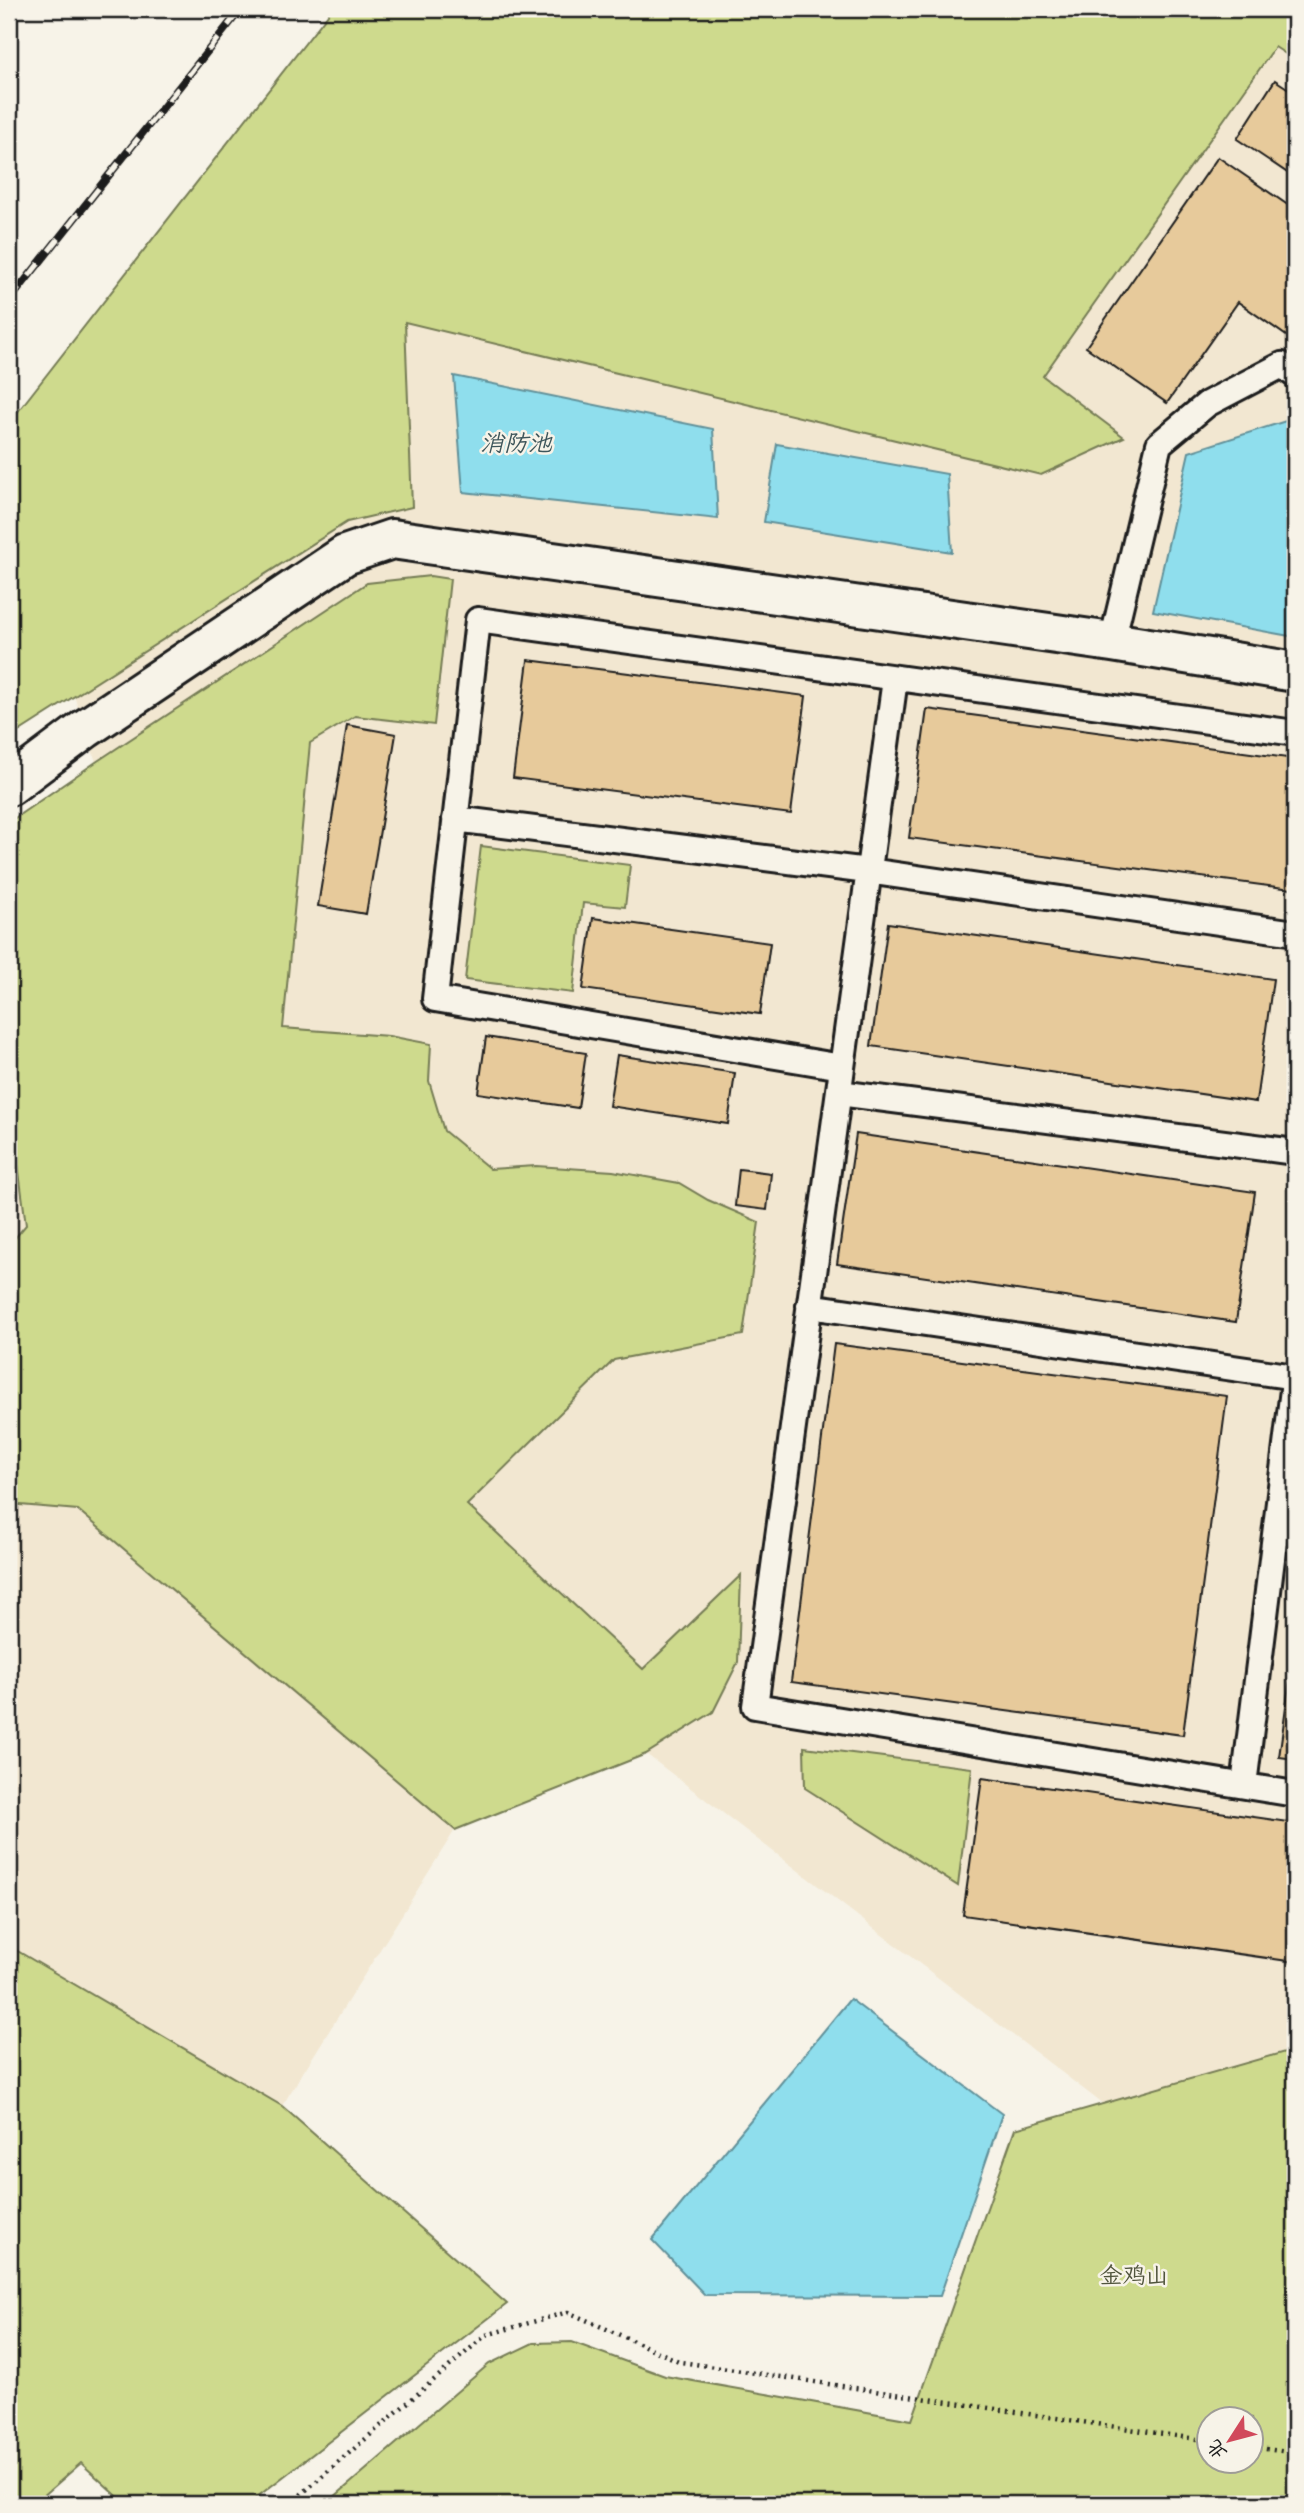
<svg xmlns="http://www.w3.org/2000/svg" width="1304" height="2513" viewBox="0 0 1304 2513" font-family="Mynerve,'LXGW WenKai TC',sans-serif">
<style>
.built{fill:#f2e7d1}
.green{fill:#ceda8d;stroke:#757b54;stroke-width:2;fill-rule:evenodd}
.water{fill:#8fdeed;stroke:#619099;stroke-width:2}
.building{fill:#e7ca9b;stroke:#1c1c1c;stroke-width:2}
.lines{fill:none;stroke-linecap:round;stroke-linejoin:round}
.service-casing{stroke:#1c1c1c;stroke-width:30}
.minor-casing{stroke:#1c1c1c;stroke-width:44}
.path{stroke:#1c1c1c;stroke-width:4.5;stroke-dasharray:2 5;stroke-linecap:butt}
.service{stroke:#f7f3e8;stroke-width:24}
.minor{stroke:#f7f3e8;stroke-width:38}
.rail-casing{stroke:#1c1c1c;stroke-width:8}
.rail{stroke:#f7f3e8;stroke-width:5;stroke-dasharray:16;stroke-linecap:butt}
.labels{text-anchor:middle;stroke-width:5;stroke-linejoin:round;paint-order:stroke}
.park-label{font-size:23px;fill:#51553e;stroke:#f7f3e8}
.water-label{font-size:24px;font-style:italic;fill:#3e565b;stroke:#f7f3e8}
</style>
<rect width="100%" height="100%" fill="#f7f3e8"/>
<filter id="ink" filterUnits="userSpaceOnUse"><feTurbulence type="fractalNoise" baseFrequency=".0143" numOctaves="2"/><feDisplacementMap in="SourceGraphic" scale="14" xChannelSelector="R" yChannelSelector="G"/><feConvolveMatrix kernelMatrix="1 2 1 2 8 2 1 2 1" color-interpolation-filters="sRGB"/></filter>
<g filter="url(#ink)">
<path class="built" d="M1275 46 1295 60V2049L1103 2104 646 1754 172 1315 96 762 74 696 347 522 412 507 405 322 1041 475 1123 437 1043 376Z
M9 1096 27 1225 9 1245Z
M9 1504 77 1510 455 1830 282 2106 9 1946Z"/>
<path class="green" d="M332 9H1295V60L1275 47 1043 376 1124 437 1041 475 405 322 412 507 347 522 9 738V423Z
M430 576 450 579 434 725 355 716 310 743 283 1028 389 1036 431 1044 429 1081 444 1131 490 1169 536 1166 613 1171 679 1183 708 1200 759 1222 743 1335 614 1360 467 1505 643 1669 741 1575 738 1662 713 1712 646 1754 455 1830 78 1510 9 1504V1245L26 1225 9 1096V822L96 762 367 583Z
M481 846 630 865 625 907 583 903 573 993 465 980Z
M804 1747 972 1768 958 1886 805 1788Z
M9 1946 282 2106 507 2304 248 2504H126L81 2463 34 2504H9Z
M1295 2049V2504H326L489 2364 533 2343 572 2342 665 2376 912 2420 1015 2129ZM1252 2418V2460H1210V2418Z"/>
<path class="water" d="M454 376 713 429 718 519 463 492Z
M1295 418V637L1153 611 1189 452Z
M777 444 947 474 952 552 764 522Z
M850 1999 1002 2114 940 2296 705 2295 652 2240Z"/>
<path class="building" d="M1275 80 1295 93V178L1237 139Z
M1218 157 1295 210V342L1238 302 1167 403 1086 347Z
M528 660 806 696 791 814 513 778Z
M927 709 1295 759V861L1292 889 909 838Z
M347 725 396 734 366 914 318 906Z
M593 918 770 943 760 1014 583 989Z
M888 923 1273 979 1256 1102 871 1046Z
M486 1037 586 1053 578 1108 478 1093Z
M617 1055 735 1073 728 1124 609 1106Z
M856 1134 1255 1192 1236 1322 837 1264Z
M739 1169 771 1173 767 1210 735 1206Z
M834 1344 1227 1396 1183 1735 791 1682Z
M1295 1642V1759L1279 1757Z
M982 1778 1295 1823V1962L963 1915Z"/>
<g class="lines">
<defs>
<path id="service" d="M1112 642 1159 444 1207 404 1282 365 1295 375
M895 679 755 1706 1295 1794
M455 819 868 871 1295 933
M842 1067 435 999 478 620 1295 733
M839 1093 1295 1152
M809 1306 1295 1377
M1244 1785 1295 1373"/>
<path id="minor" d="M9 786 85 729 345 555 392 539 1112 642 1295 672"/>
</defs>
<use href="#service" class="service-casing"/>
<use href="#minor" class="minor-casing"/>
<path class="path" d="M1252 2447 1295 2453
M290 2504 486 2335 568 2312 681 2362 1210 2441"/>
<use href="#service" class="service"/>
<use href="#minor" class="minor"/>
<defs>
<path id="rail" d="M9 301 241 9"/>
</defs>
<use href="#rail" class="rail-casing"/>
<use href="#rail" class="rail"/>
</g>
</g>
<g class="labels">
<g class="park-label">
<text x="1134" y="2283">金鸡山</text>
</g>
<g class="water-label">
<text x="516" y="451">消防池</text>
</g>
</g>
<rect width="1304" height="2513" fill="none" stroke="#f7f3e8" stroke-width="35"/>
<rect x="18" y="18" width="1269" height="2478" fill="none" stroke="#1c1c1c" stroke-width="2.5" filter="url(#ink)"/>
<g transform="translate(1230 2440) rotate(234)"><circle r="33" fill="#f7f3e8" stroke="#9f9d96" stroke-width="2"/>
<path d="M0-5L12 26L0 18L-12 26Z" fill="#d1495b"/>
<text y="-10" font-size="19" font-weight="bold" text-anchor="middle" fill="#1c1c1c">北</text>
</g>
</svg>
